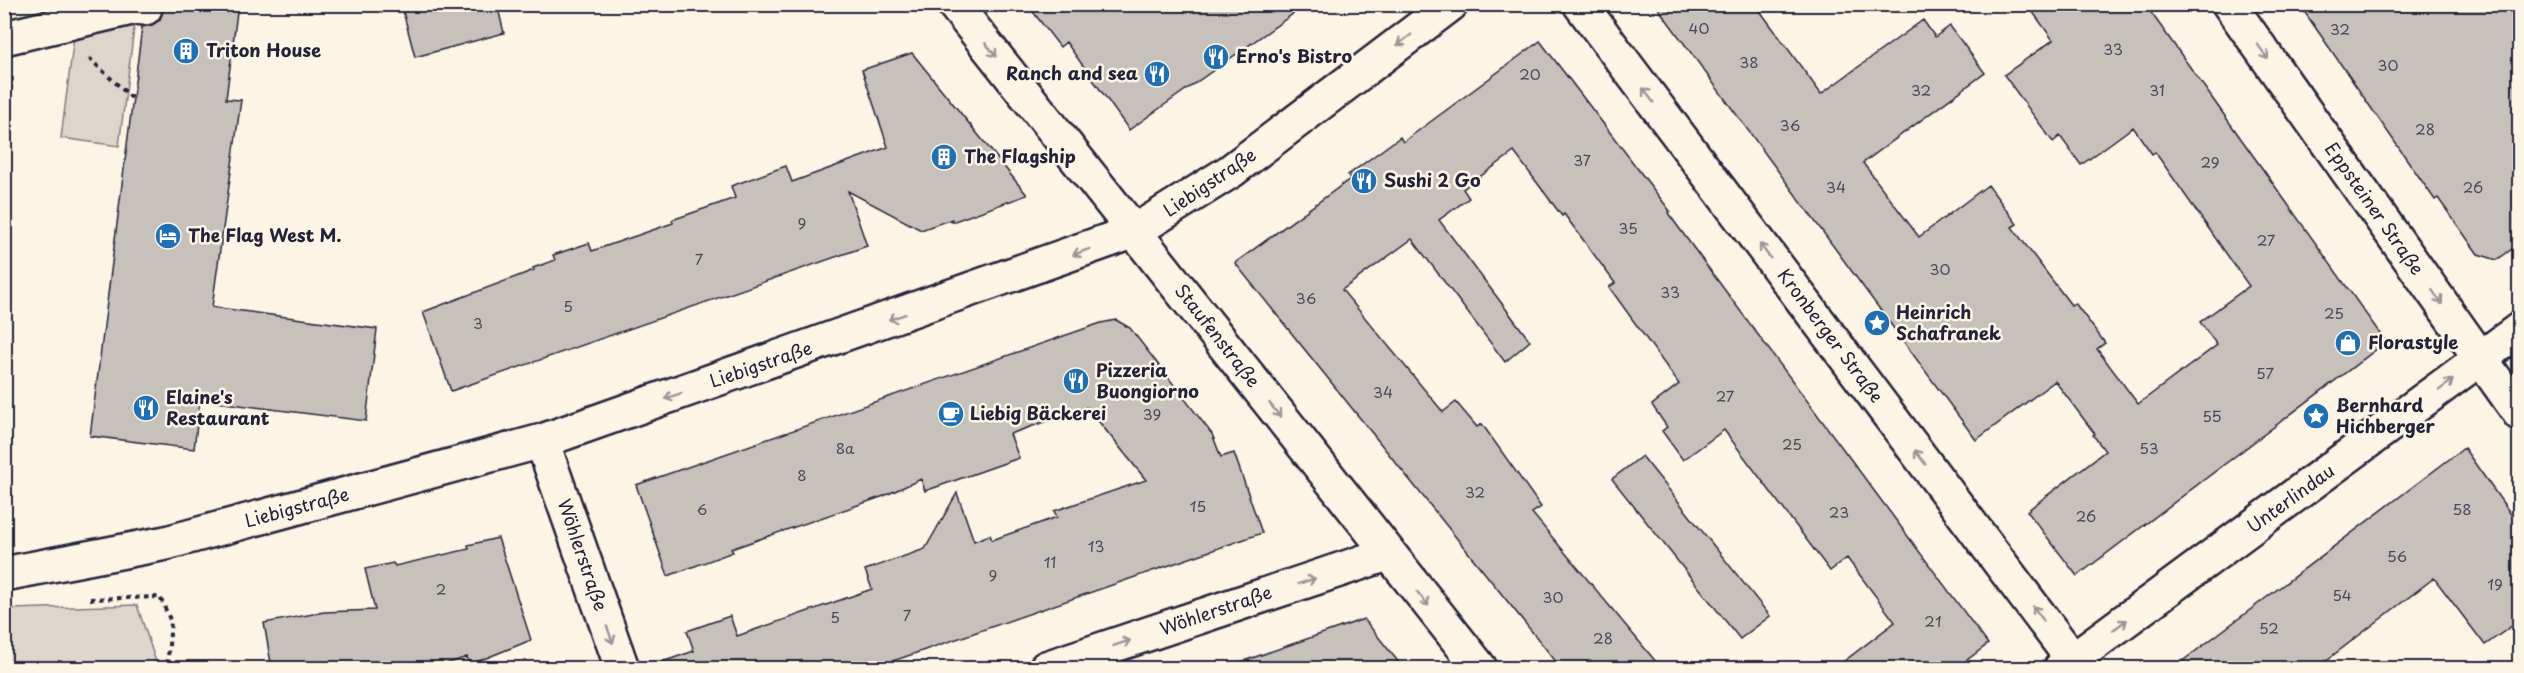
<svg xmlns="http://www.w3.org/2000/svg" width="2524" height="673" viewBox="0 0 2524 673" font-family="'Playpen Sans',sans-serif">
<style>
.green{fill:#dcd6cc;stroke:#7f7c84;stroke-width:1.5}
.building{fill:#c6c1bb;stroke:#22223b;stroke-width:1.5}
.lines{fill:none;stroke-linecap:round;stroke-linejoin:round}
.minor-casing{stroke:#22223b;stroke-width:38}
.path{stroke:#22223b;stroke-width:4;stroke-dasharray:4.5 4.5;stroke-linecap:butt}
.minor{stroke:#fcf5e5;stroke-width:33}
.oneway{stroke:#9a9698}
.labels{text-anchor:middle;stroke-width:5;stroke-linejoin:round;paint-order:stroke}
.number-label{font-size:15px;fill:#4b4a5b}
.poi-label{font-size:18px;font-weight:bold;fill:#22223b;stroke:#fcf5e5;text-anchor:start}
.street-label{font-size:18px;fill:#22223b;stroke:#fcf5e5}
</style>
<rect width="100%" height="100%" fill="#fcf5e5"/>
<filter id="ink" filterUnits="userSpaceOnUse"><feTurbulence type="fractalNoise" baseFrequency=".0167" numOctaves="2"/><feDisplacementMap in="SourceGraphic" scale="12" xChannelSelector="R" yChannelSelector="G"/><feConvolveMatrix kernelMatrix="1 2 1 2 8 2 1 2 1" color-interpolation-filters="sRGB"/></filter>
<g filter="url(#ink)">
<path class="green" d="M78 5H137L119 146 61 138Z
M137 605 158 668H5V628L12 609Z"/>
<path class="building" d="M163 4H238L226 99 241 100 212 307 377 329 366 421 200 400 194 449 90 436 142 27 152 25 160 20Z
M401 4H497L504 33 415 57Z
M1027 4H1307L1129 130 1066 42 1060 47Z
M1655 4H1755L1821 94 1923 20 1935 37 1950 26 1985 73 1863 163 1919 237 1988 185 2017 224 2012 227 2071 305 2075 303 2105 343 2097 349 2138 404 2217 345 2200 322 2249 286 2155 152 2152 154 2133 127 2081 165 2060 136 2053 142 2004 75 2053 40 2027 4H2145L2386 342 2077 576 2027 511 2105 451 2093 435 2095 434 2055 381 1976 440Z
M2299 4H2520V243L2497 260 2478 254 2438 198 2435 200Z
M1540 41 1670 211 1668 213 1701 258 1988 644 1955 669H1834L1895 622 1847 558 1830 571 1724 430 1683 460 1662 431 1667 427 1652 405 1679 384 1609 287 1615 283 1564 214 1562 216 1514 152 1463 189 1469 198 1439 220 1530 341 1505 362 1412 239 1342 290 1443 412 1456 402 1477 427 1482 424 1541 507 1532 513 1662 669H1562L1235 263 1350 179 1348 175 1400 137 1403 142Z
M912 53 1027 195 952 222V219L921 230 848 191 867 246 451 391 423 312 534 270 533 268 555 260 553 255 589 243 592 251 673 223 672 220 735 198 731 186 786 166 792 182 888 147 862 70Z
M1116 320 1130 328 1212 434 1221 457 1234 453 1262 533 870 669H660L659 663 694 651 687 631 730 616 737 636 872 589 865 570 925 549 957 493 974 541 990 535 992 540 1057 517 1054 511 1146 480 1087 407 1010 434 1019 458 925 491 921 479 884 496 731 549 733 552 668 576 636 485 1101 323Z
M2464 448 2520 527V620L2485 645 2434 578 2315 669H2172Z
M1642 456 1770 616 1740 639 1612 479Z
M498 538 531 640 469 665 467 657 431 669H272L264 623 324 612 375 610 365 569 393 563 395 566 469 549 468 545Z
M1364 619 1404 669H1236L1235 664Z"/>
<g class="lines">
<defs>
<path id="minor" d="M954 4 1480 668
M1580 4 2079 668
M2229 4 2520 414
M4 38 136 7 145 8
M542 441 622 668
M4 574 166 543 542 441 1135 231 1231 171 1451 4
M1046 668 1387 554
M2061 668 2520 329"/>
</defs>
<use href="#minor" class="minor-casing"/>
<path class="path" d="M89 58 134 100
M4 144 12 76
M90 599 160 597 171 622 167 668"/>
<use href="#minor" class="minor"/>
</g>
<defs><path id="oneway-shaft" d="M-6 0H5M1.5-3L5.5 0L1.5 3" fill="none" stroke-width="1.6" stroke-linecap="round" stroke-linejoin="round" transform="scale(1.5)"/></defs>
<g class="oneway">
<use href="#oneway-shaft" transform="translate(1404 40) rotate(143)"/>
<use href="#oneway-shaft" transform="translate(991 50) rotate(51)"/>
<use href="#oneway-shaft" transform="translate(2263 52) rotate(55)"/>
<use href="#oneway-shaft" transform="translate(1648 95) rotate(-127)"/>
<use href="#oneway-shaft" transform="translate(1765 251) rotate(-127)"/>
<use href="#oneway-shaft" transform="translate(1081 252) rotate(159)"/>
<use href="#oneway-shaft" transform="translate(2437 297) rotate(55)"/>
<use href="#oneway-shaft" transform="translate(897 317) rotate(161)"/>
<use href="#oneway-shaft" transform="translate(2446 385) rotate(-37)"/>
<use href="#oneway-shaft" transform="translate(673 396) rotate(161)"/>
<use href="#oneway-shaft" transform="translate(1275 410) rotate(52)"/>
<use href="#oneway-shaft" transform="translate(1920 457) rotate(-127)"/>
<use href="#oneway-shaft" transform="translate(1307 581) rotate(-19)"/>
<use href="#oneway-shaft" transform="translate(1423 599) rotate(51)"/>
<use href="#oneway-shaft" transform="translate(2038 613) rotate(-127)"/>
<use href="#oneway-shaft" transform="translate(2120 625) rotate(-36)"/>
<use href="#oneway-shaft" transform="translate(610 635) rotate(71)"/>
<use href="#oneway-shaft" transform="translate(1122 643) rotate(-19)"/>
</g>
</g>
<defs>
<symbol id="building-disc" viewBox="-11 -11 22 22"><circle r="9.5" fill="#1f6fb2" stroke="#fcf5e5"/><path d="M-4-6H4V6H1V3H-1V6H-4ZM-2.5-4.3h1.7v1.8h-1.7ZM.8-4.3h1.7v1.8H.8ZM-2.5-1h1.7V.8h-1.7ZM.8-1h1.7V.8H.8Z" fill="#fff"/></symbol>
<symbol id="restaurant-disc" viewBox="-11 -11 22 22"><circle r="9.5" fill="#1f6fb2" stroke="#fcf5e5"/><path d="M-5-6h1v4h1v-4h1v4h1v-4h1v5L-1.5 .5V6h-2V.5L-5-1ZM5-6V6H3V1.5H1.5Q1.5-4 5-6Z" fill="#fff"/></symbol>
<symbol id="hotel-disc" viewBox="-11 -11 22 22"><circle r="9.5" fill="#1f6fb2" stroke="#fcf5e5"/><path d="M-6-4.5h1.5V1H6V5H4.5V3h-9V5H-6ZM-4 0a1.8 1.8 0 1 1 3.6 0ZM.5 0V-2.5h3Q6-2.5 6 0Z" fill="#fff"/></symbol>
<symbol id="sight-disc" viewBox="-11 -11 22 22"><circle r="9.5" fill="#1f6fb2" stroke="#fcf5e5"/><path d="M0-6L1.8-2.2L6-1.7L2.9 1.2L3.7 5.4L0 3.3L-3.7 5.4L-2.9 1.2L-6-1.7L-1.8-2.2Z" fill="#fff"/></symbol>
<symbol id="shop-disc" viewBox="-11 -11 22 22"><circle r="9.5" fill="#1f6fb2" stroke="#fcf5e5"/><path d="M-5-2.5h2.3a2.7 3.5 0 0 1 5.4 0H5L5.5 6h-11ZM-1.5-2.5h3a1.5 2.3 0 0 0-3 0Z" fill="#fff"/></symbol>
<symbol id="cafe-disc" viewBox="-11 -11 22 22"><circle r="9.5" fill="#1f6fb2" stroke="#fcf5e5"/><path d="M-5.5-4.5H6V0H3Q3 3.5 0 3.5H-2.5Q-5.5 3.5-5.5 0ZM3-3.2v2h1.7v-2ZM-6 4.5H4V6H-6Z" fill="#fff"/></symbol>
</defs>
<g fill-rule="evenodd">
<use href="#building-disc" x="171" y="36" width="30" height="30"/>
<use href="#restaurant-disc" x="1201" y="42" width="30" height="30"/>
<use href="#restaurant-disc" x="1142" y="59" width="30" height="30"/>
<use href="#building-disc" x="929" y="142" width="30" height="30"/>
<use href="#restaurant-disc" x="1349" y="166" width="30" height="30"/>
<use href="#hotel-disc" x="153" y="221" width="30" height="30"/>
<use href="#sight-disc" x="1862" y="308" width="30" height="30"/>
<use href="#shop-disc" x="2333" y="328" width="30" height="30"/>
<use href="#restaurant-disc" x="1061" y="366" width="30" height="30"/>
<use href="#restaurant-disc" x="131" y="393" width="30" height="30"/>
<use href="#cafe-disc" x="936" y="399" width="30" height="30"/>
<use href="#sight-disc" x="2301" y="401" width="30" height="30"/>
</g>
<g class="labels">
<g class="number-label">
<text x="1699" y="34">40</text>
<text x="2340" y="35">32</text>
<text x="2113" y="55">33</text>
<text x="1749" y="68">38</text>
<text x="2388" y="71">30</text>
<text x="1530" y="80">20</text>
<text x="1921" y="96">32</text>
<text x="2157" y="96">31</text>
<text x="1790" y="131">36</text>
<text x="2425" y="135">28</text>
<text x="1582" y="166">37</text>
<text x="2210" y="168">29</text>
<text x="1836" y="193">34</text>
<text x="2473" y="193">26</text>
<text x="802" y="229">9</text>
<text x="1628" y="234">35</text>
<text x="2266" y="246">27</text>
<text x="699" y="265">7</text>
<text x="1940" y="275">30</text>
<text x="1670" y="298">33</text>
<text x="1306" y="304">36</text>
<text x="568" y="312">5</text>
<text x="2334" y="319">25</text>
<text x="478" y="329">3</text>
<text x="2265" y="379">57</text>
<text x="1383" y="398">34</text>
<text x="1725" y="402">27</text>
<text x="1152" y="420">39</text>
<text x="2212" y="422">55</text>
<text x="1792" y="450">25</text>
<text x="845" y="454">8a</text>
<text x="2149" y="454">53</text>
<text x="802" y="481">8</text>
<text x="1475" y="498">32</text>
<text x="1198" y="512">15</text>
<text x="702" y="515">6</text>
<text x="2462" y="515">58</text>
<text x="1839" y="518">23</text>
<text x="2086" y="522">26</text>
<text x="1096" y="552">13</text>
<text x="2397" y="562">56</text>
<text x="1050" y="568">11</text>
<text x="993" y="581">9</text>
<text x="2495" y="590">19</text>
<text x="441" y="595">2</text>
<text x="2342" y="601">54</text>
<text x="1553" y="603">30</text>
<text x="907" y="621">7</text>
<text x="835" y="623">5</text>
<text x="1933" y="627">21</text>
<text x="2269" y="634">52</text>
<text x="1603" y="644">28</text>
</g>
<g class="poi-label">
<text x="206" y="57">Triton House</text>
<text x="1236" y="63">Erno's Bistro</text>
<text x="1138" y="80" text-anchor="end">Ranch and sea</text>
<text x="964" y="163">The Flagship</text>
<text x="1384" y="187">Sushi 2 Go</text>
<text x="188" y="242">The Flag West M.</text>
<text x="1896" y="319">Heinrich<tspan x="1896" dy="21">Schafranek</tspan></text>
<text x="2368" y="349">Florastyle</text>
<text x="1096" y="377">Pizzeria<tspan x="1096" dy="21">Buongiorno</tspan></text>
<text x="166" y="404">Elaine's<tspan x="166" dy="21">Restaurant</tspan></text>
<text x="2336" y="412">Bernhard<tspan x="2336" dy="21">Hichberger</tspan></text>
<text x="970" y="420">Liebig Bäckerei</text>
</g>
<g class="street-label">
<text transform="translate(1210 183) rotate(-34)" y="6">Liebigstraße</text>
<text transform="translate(2374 209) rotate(55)" y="6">Eppsteiner Straße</text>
<text transform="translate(1217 336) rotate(52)" y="6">Staufenstraße</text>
<text transform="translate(1830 336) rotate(53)" y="6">Kronberger Straße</text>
<text transform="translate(761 365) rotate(-19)" y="6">Liebigstraße</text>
<text transform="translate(2291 499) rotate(-36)" y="6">Unterlindau</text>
<text transform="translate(297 508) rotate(-15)" y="6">Liebigstraße</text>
<text transform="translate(582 555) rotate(71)" y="6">Wöhlerstraße</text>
<text transform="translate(1216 611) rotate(-19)" y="6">Wöhlerstraße</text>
</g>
</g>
<rect width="2524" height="673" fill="none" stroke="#fcf5e5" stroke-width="24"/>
<rect x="12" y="12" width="2500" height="649" fill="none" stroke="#22223b" stroke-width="2" filter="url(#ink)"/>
</svg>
